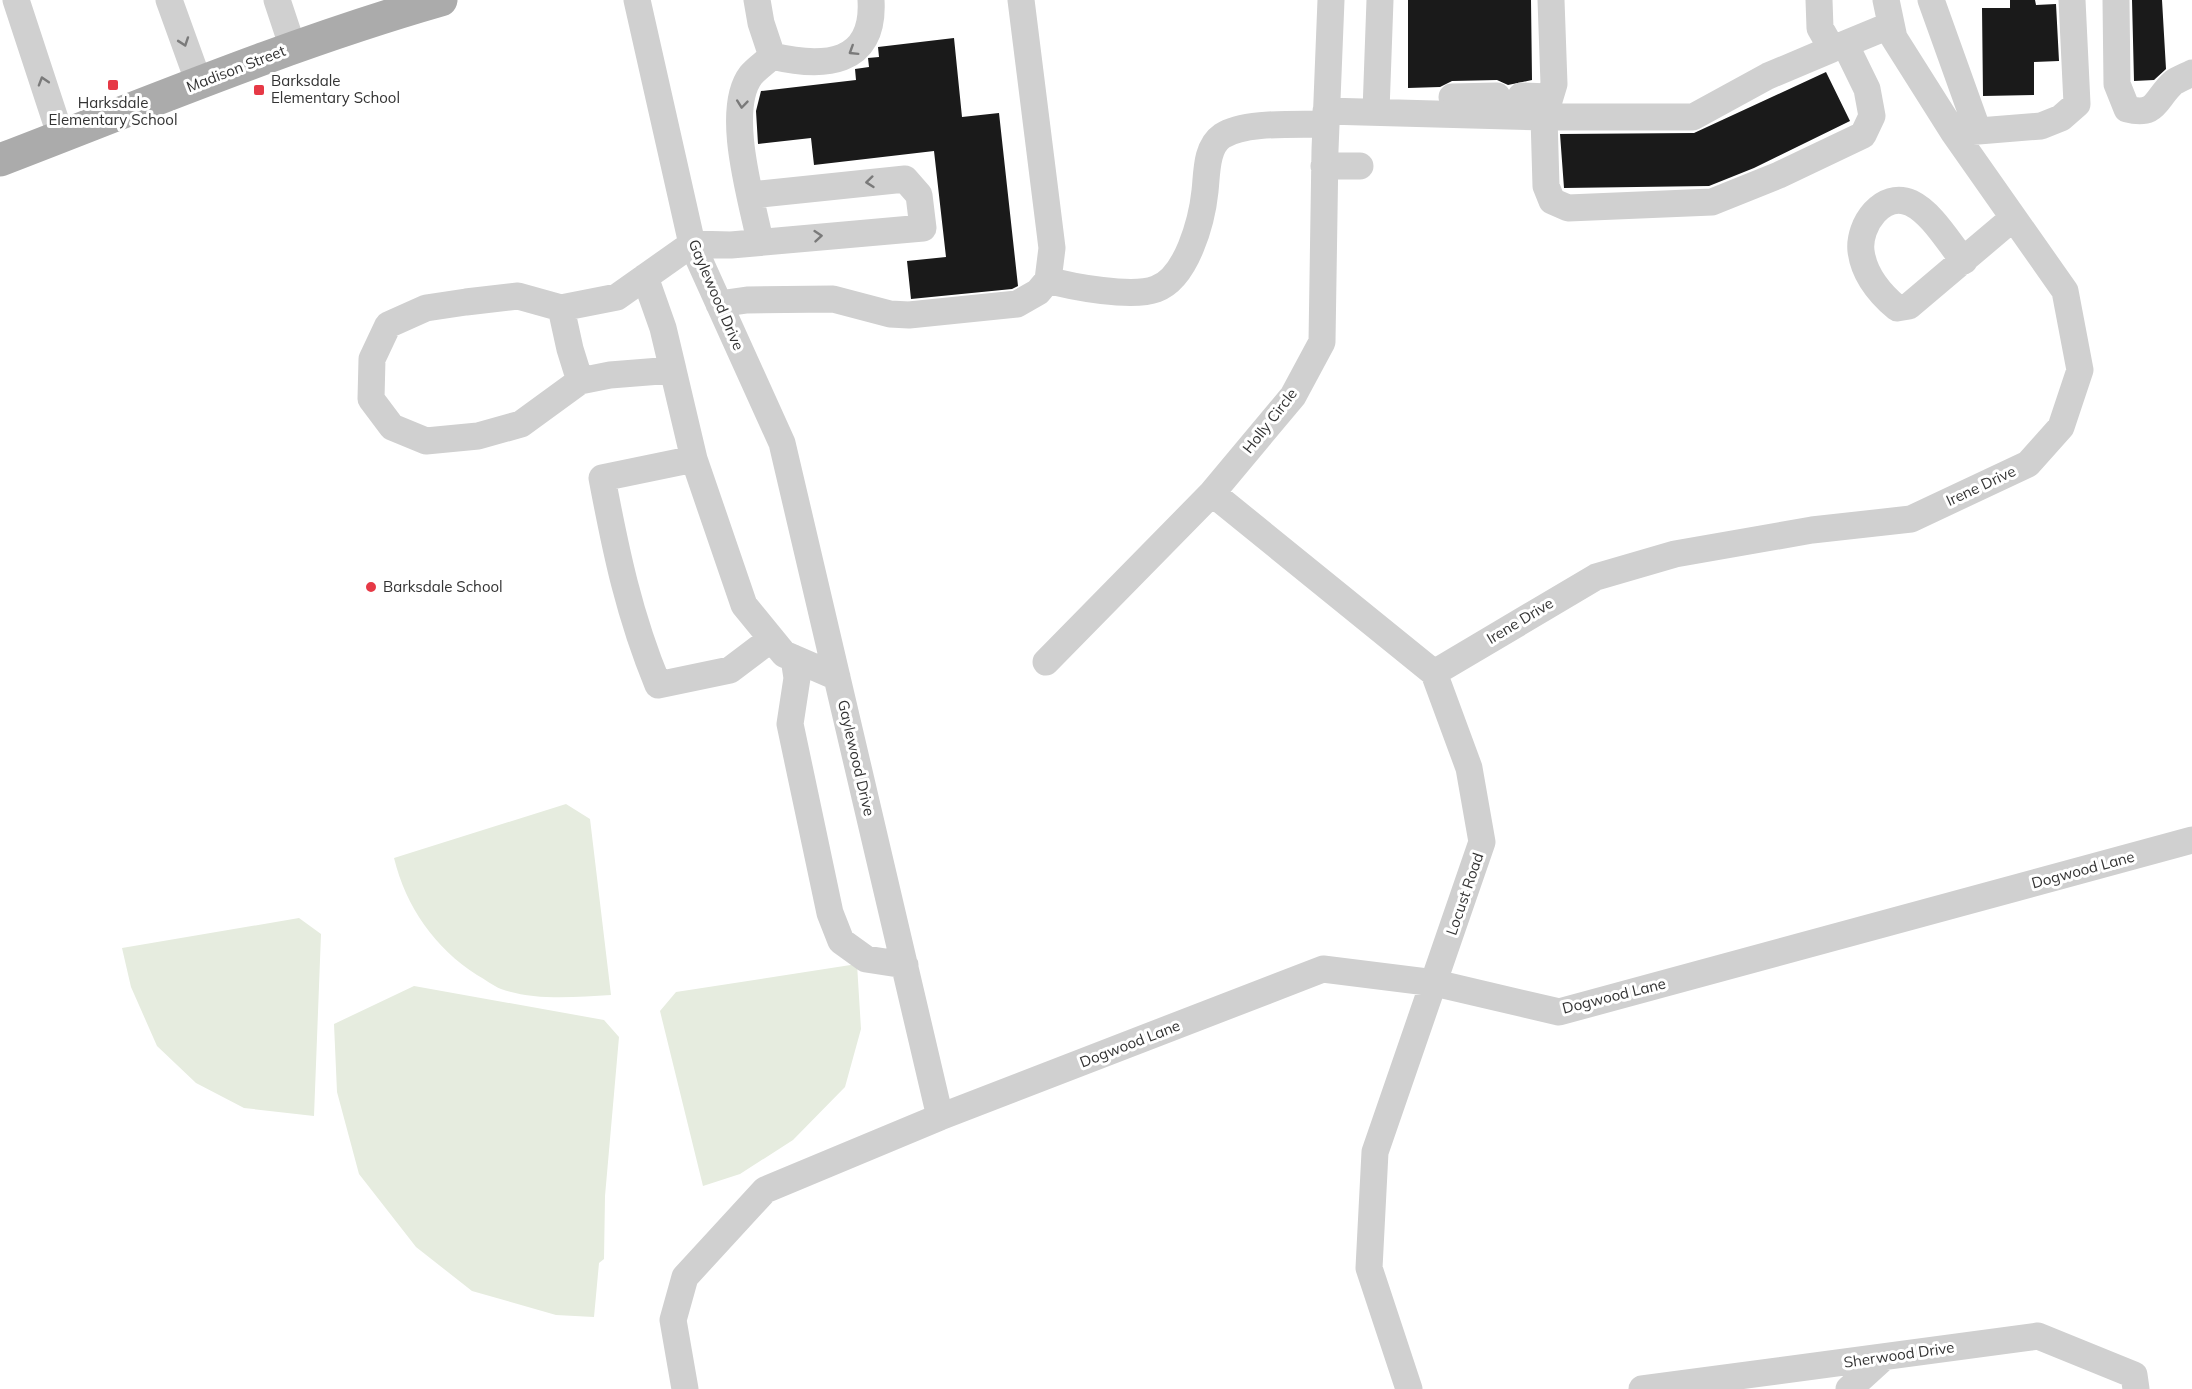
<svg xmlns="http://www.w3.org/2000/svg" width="2192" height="1389" viewBox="0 0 2192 1389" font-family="Mulish,sans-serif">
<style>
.green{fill:#e6ecdf}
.building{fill:#1a1a1a}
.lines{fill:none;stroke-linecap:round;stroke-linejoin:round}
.minor{stroke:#d0d0d0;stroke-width:27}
.major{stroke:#ababab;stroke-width:33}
.oneway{stroke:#7a7a7a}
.poi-dot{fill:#e63946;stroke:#fff;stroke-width:2}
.labels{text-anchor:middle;stroke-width:6;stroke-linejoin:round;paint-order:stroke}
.street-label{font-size:15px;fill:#333;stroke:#fff}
.poi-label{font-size:15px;fill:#333;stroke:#fff;text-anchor:start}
</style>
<rect width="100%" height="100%" fill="#fff"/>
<path class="green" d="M566 804 590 819 611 995C575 997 536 1001 501 989 493 986 485 979 477 975 435 948 406 907 394 858Z
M299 918 321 934 314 1116 244 1108 196 1083 157 1046 131 987 122 948Z
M857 964 861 1029 845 1087 793 1140 740 1174 703 1186 660 1011 676 992Z
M414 986 604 1020 619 1037 605 1196 604 1259 599 1263 594 1317 556 1315 472 1291 416 1247 359 1174 337 1092 334 1024Z"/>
<path class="building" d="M1408 0H1531L1532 80 1508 85 1497 80 1452 81 1440 87 1408 88Z
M2010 0H2035L2036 5 2056 4 2059 61 2034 62V95L1983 96 1982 8H2010Z
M2132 0H2162L2166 69 2154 80 2134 81Z
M954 38 962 117 999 113 1018 286 1012 289 911 299 907 261 946 257 934 151 814 165 811 138 758 144 756 111 761 91 856 80 855 69 869 67 868 58 879 57 878 47Z
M1826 72 1850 121 1754 168 1709 186 1564 188 1560 134 1694 133Z"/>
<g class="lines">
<path class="minor" d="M16 0 61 137
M169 0 199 83
M277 0 293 48
M637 0 692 244 782 443 940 1117
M757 0 761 23 772 56
M1551 0 1554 84 1544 117H1693L1768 76 1832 49
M1819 0 1820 28 1832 49 1845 44
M1931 0 1978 131
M2116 0 2117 84 2127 109C2158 117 2155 98 2174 82 2179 79 2186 76 2192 73
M772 56C823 68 875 66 871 0
M1521 96 1550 97
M1452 97 1497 96
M1326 111 1544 117 1546 186 1552 201 1568 208 1712 202 1779 175 1863 135 1872 116 1867 89 1845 44 1891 25
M1376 111 1380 0
M1954 133 2041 126 2061 118 2077 104 2072 0
M1324 166H1360
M760 241C752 201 724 110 751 75 757 68 765 63 772 56
M1964 261C1949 243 1932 213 1911 203 1883 190 1858 225 1861 251 1864 275 1879 293 1897 308L1909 306 2013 218
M645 277 663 328 673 370 610 375 580 381 521 424 478 436 426 441 392 427 371 399 372 359 388 325 426 308 466 302 518 296 561 308 617 297 692 244 731 245 923 228 919 195 905 179 751 195
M1048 280C1072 287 1132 298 1156 289 1187 278 1202 220 1205 191 1207 173 1206 147 1222 136 1245 121 1298 125 1326 124
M719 304 747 300 833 299 890 314 909 315 1017 304 1038 292 1048 280 1052 248 1021 0
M561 308 570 349 580 381
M673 370 694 459 744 605 784 654 837 677
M694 459 602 478C616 552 629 615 658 685L730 670 771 639
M1212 493 1434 673 1469 768 1482 842 1375 1152 1369 1268 1409 1389
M794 658 797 678 790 724 830 913 841 941 866 959 905 965
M1046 662 1212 493 1293 396 1322 342 1325 150 1331 0
M1434 673 1596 577 1675 554 1812 530 1911 519 2028 464 2061 427 2080 370 2065 291 1954 133 1894 38 1886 0
M685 1389 673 1320 685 1277 765 1190 940 1117 1323 969 1435 983 1559 1012 2192 840
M1642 1389 2038 1336 2134 1375 2136 1389
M1849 1389 1883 1358"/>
<path class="major" d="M0 160C146 104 291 43 441 0"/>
</g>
<defs><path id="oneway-chevron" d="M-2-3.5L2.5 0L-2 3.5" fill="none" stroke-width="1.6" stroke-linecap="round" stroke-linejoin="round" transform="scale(1.5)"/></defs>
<g class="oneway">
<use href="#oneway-chevron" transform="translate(184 42) rotate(71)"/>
<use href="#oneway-chevron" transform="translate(853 51) rotate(148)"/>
<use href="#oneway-chevron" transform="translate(43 81) rotate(-107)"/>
<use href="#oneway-chevron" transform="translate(742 104) rotate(96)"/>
<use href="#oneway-chevron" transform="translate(870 182) rotate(174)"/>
<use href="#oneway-chevron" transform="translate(818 236) rotate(-5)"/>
</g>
<g class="poi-dot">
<rect x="107" y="79" width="12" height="12" rx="3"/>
<rect x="253" y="84" width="12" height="12" rx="3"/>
<circle cx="371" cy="587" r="6"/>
</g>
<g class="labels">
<g class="street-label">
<text transform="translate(236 69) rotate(-21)" y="5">Madison Street</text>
<text transform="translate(716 295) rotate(67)" y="5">Gaylewood Drive</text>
<text transform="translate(1270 421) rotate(-52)" y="5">Holly Circle</text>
<text transform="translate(1981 486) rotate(-25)" y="5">Irene Drive</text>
<text transform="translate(1520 621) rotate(-31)" y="5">Irene Drive</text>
<text transform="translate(856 758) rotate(77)" y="5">Gaylewood Drive</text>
<text transform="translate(2083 870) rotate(-15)" y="5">Dogwood Lane</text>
<text transform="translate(1465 894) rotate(-71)" y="5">Locust Road</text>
<text transform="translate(1614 996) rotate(-14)" y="5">Dogwood Lane</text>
<text transform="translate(1130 1044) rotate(-21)" y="5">Dogwood Lane</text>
<text transform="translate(1899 1355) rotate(-8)" y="5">Sherwood Drive</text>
</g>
<g class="poi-label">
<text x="271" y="86">Barksdale<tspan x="271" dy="17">Elementary School</tspan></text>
<text x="113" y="108" text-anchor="middle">Harksdale<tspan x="113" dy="17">Elementary School</tspan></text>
<text x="383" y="592">Barksdale School</text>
</g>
</g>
</svg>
